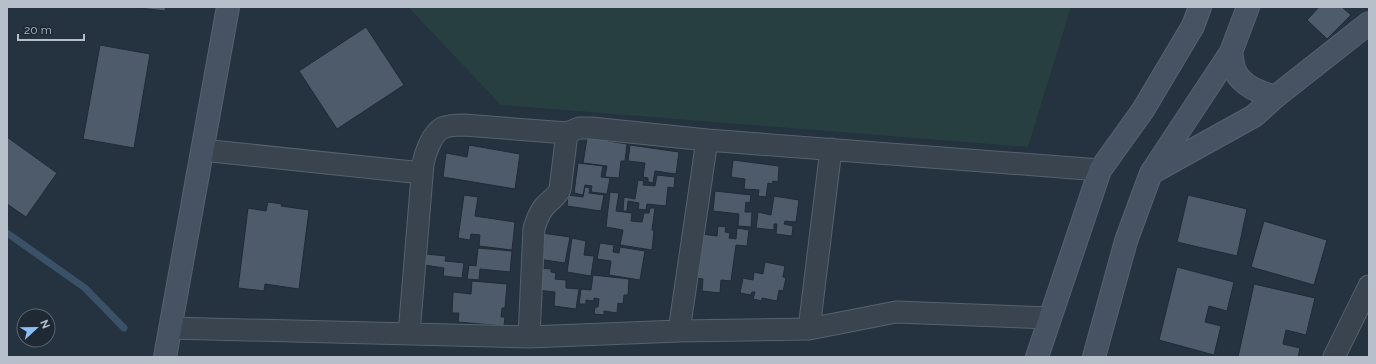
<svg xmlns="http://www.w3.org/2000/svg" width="1376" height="364" viewBox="0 0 1376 364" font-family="Raleway,sans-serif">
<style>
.green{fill:#273f40}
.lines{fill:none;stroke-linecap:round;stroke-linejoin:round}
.stream{stroke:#3b5168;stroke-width:7}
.building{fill:#4e5b6a;stroke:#202b36}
.street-casing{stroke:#57626d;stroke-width:23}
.secondary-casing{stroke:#57626d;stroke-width:24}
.street{stroke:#39444f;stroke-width:21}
.secondary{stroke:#475362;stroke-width:22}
</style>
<rect width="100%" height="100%" fill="#25323f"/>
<path class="green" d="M408 7H1071L1028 147 501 105Z"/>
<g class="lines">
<path class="stream" d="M7 233 85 288 124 328"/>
</g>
<path class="building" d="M131 7H166L165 11Z
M1319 7H1342L1351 15 1327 39 1307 20Z
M366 27 404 85 337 129 299 71Z
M100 45 150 54 134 148 83 139Z
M588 132 609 135 608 141 627 144 625 161H621L619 178 605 177 607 166 583 163Z
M7 137 57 173 26 217 7 204Z
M469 145 520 154 515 189 443 177 446 153 467 157Z
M630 145 679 152 676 174 655 171 653 183 648 182V178L643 177 645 163 628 161Z
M733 160 779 166 778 182 773 181 772 184 768 183 766 197 758 196 759 190 744 189 745 179 731 177Z
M578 163 603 166 601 177 610 178 607 194 591 192 592 186 585 185 583 195 574 193Z
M657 175 675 177 674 188 668 187 666 206 647 204 646 210 638 209 639 203 628 201 627 211H623L624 197 635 199 638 180 644 181 643 185 655 186Z
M585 187 590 188 589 193 604 195 601 211 567 206 568 195 583 197Z
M715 191 751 195 750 203 746 202 745 212H752L751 227 738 226 739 214 713 211Z
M610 192 619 193 616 211 632 213 631 221 642 222 644 213H649L650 208H655L652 230 654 231 652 250 620 245 623 230 606 227Z
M464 195 478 197 475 216 515 222 512 250 479 246 480 235 471 234 470 240 458 238Z
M1188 195 1247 209 1237 256 1177 242Z
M774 196 799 200 796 222 785 221 784 224 793 226 792 236 776 234 777 224H774V230L756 228 758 212 771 215Z
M268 202 282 204 281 206 309 210 299 289 265 284 264 291 238 288 248 208 266 211Z
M1264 221 1327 240 1314 285 1251 267Z
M718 226 726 227 725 232 730 233 729 238 736 239 737 228 749 230 747 246 736 245 731 281 721 280 720 293 702 291 703 279 697 278 702 234 717 236Z
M542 233 570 237 565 263 538 259Z
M572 238 586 241 584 255 594 256 591 276 567 272Z
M600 243 614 245 613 252 619 253 620 247 645 251 640 280 609 275 611 261 597 259Z
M478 248 512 251 510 272 480 269 479 280 467 279 469 265 476 266Z
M426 254 446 256 445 261 464 263 462 278 443 276 444 268 425 265Z
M765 262 785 266 783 277 786 278 783 291 779 290 777 301 762 298V301L753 299 755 292H752L751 295 740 293 743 278 753 280 754 272 763 274Z
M1177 267 1234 282 1227 311 1209 306 1205 322 1221 326 1214 355 1159 340Z
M540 268 551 269V272L556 273 555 279 566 280V288L579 289 576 309 554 306 555 292 537 290Z
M593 275 629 279 628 295H624L623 304 618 303 617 313 604 311V315L594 314 595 307H598L599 299 594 298V301L586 300V304H579L581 289 591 290Z
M472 281 507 284 505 308H502L501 317H505L504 326 458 322 459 313H452L453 292 471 294Z
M1254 284 1315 298 1306 335 1286 330 1283 344 1300 348 1298 357H1238Z"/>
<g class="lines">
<defs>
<path id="street" d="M202 150 422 173
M170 328 529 337 679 331 809 329 896 312 1050 318
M809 329 831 149
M679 331 707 140
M409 334 423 164C425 153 432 134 442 128 449 125 457 125 464 125L567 133 579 128H591L707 140 1100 170
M529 337 534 228C537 220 539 212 545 206 551 199 557 197 560 189L567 133
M1334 357 1369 286"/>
<path id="secondary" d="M1231 52C1232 58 1233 66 1235 71 1243 87 1260 92 1275 97
M1153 172 1254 116 1275 97 1369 23
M165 357 228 7
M1037 357 1100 170 1143 110 1193 26 1200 7
M1094 357 1126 241 1151 173 1231 52 1248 7"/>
</defs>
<use href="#street" class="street-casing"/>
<use href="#secondary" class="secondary-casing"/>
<use href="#street" class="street"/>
<use href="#secondary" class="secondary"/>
</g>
<rect width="1376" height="364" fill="none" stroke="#b6bfca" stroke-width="16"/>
<g transform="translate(36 328) rotate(68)"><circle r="19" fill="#1e2934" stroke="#5b6570"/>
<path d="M0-3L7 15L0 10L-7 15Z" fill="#8dbdf7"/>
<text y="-6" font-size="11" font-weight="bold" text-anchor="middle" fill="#b6bfca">N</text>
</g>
<path d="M18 34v6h66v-6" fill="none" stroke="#b6bfca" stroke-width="2"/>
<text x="24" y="34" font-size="12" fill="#b6bfca" stroke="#1e2934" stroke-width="3" paint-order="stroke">20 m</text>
</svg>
